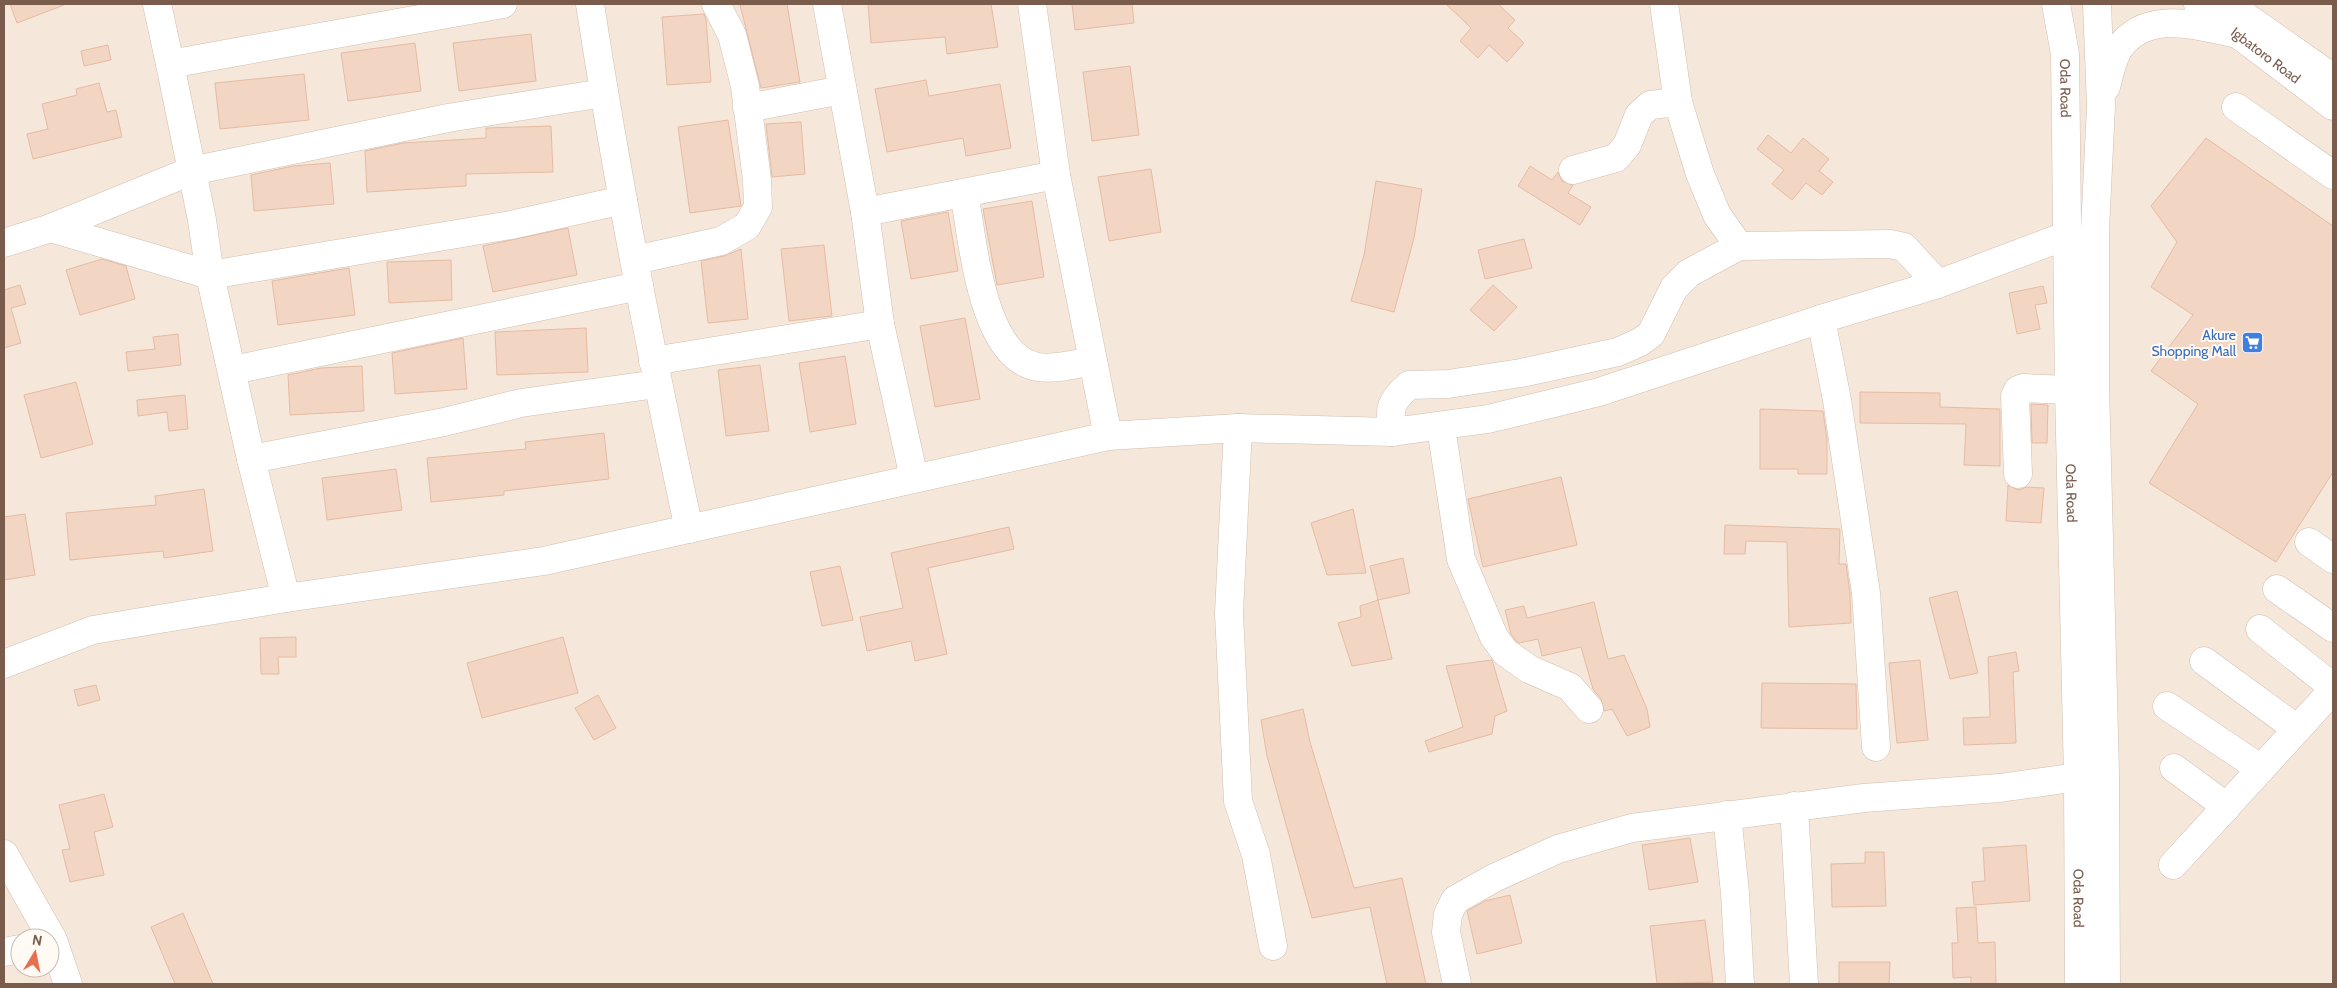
<svg xmlns="http://www.w3.org/2000/svg" width="2337" height="988" viewBox="0 0 2337 988" font-family="Cabin,sans-serif">
<style>
.residential{fill:#f5e8da;fill-rule:evenodd}
.building{fill:#f3d5c3;stroke:#e6bba3}
.lines{fill:none;stroke-linecap:round;stroke-linejoin:round}
.minor-casing{stroke:#d1beb0;stroke-width:29}
.minor{stroke:#fff;stroke-width:28}
.labels{text-anchor:middle;stroke-width:4;stroke-linejoin:round;paint-order:stroke}
.street-label{font-size:14px;fill:#7a5c4d;stroke:#fffaf3}
.shop-label{font-size:14px;fill:#366cbe;stroke:#fffaf3;text-anchor:end}
</style>
<rect width="100%" height="100%" fill="#fdf6ec"/>
<path class="residential" d="M4 4H2333V984H4ZM20 938H50V968H20Z"/>
<path class="building" d="M10 4H64V5L17 23Z
M751 4H787L800 82 761 88 740 5Z
M868 4H991L998 47 947 54 945 37 871 43Z
M1072 4H1132L1134 23 1075 30Z
M1446 4H1498L1515 20 1508 28 1524 43 1507 62 1489 45 1478 58 1460 41 1471 28Z
M704 14 706 19 711 82 667 85 662 17Z
M531 34 536 81 459 91 453 43Z
M415 43 421 91 348 101 341 53Z
M108 45 111 60 84 66 81 51Z
M1130 66 1139 135 1092 141 1083 72Z
M304 74 309 120 220 129 215 83Z
M926 80 929 96 1000 84 1011 148 966 156 963 138 887 152 875 89Z
M99 83 107 112 116 110 122 137 33 159 27 134 48 129 42 104 77 95 76 89Z
M728 120 741 206 690 213 678 127Z
M801 122 805 174 772 177 766 124Z
M551 126 553 172 466 174V186L367 192 365 151 403 143 486 138V128Z
M1768 135 1791 153 1803 138 1829 159 1819 171 1833 182 1822 195 1806 183 1792 200 1772 184 1784 170 1757 149Z
M2206 138 2333 226V472L2276 562 2149 483 2198 404 2151 371 2193 315 2151 287 2177 242 2151 206Z
M330 163 334 204 254 211 251 175 293 166Z
M1530 166 1552 180 1558 172 1562 181 1573 185 1568 193 1591 207 1580 225 1518 186Z
M1151 169 1161 232 1109 241 1098 177Z
M1376 181 1422 189 1414 238 1394 312 1351 301 1364 255Z
M1032 201 1044 277 997 285 983 209Z
M948 212 958 271 911 279 901 221Z
M568 228 577 275 493 292 483 246Z
M1524 239 1532 268 1485 279 1478 250Z
M824 245 832 316 789 321 781 249Z
M741 249 748 319 708 323 701 261 724 256Z
M102 259 126 266 135 299 80 315 66 270Z
M451 260 452 300 389 303 387 262Z
M349 268 355 315 278 325 272 281Z
M20 285 26 304 11 308 21 343 4 348V290Z
M1493 285 1517 307 1494 331 1470 310Z
M2043 286 2047 303 2035 305 2040 329 2017 334 2009 293Z
M965 318 980 399 935 407 920 326Z
M586 328 588 372 497 375 495 332Z
M178 334 181 365 128 371 126 352 155 349 153 337Z
M463 338 467 389 395 394 392 353Z
M845 356 856 424 810 432 799 363Z
M760 365 769 431 726 436 718 370Z
M362 366 364 411 290 415 288 375 321 368Z
M76 382 93 444 41 458 24 395Z
M1860 392 1940 393V407L2000 409V466L1964 465 1966 424 1860 423Z
M185 395 188 429 169 431 167 412 138 416 137 400Z
M2031 404 2048 405 2047 443H2032Z
M1760 409 1823 411 1827 440V474H1798V469H1760Z
M604 433 609 479 504 491V495L431 502 427 458 526 449 525 442Z
M396 469 402 510 327 520 322 478Z
M1561 477 1577 545 1483 567 1468 499Z
M2008 485 2018 490 2027 487 2044 488 2041 523 2006 521Z
M204 489 213 551 164 558 163 551 70 560 66 513 156 505 155 496Z
M1353 509 1366 573 1327 575 1311 523Z
M25 514 35 575 4 580V517Z
M1725 525 1840 529 1839 564H1846L1850 594 1851 623 1789 627 1787 542 1746 541 1745 554H1724Z
M1009 527 1014 549 928 568 947 654 915 661 911 641 867 651 860 617 903 608 891 553Z
M1403 558 1410 593 1378 600 1370 566Z
M840 566 853 620 822 626 810 572Z
M1957 591 1978 673 1950 679 1929 598Z
M1378 600 1392 659 1352 666 1338 623 1361 617 1360 606Z
M1594 602 1608 659 1624 655 1647 709 1650 727 1627 736 1612 709 1604 711 1601 699 1593 689 1581 647 1542 656 1538 639 1519 643 1516 641 1511 634 1505 610 1524 606 1527 618Z
M296 637V657H278L279 674H261L260 638Z
M563 637 578 693 482 718 467 663Z
M2016 652 2019 671 2013 672 2016 743 1964 745 1963 718 1990 717 1988 657Z
M1492 660 1507 711 1495 716 1492 734 1429 752 1425 741 1463 727 1446 666Z
M1920 660 1928 740 1897 743 1889 663Z
M1762 683 1856 684 1857 729 1761 728Z
M96 685 100 700 78 706 74 690Z
M598 695 616 728 594 740 575 708Z
M1303 709 1310 742 1354 888 1402 878 1426 984H1387L1370 907 1312 918 1267 756 1261 720Z
M104 794 113 827 94 832 104 875 70 882 62 850 70 849 59 805Z
M1690 838 1698 882 1649 890 1642 845Z
M2026 845 2030 901 1974 905 1972 882 1985 881 1983 848Z
M1865 852H1884L1886 906 1832 907 1831 864 1865 863Z
M1510 895 1522 943 1477 954 1467 911 1485 901Z
M1976 907 1978 943 1995 942 1996 984H1971V977L1953 978 1952 943H1958L1956 908Z
M183 913 213 984H175L151 927Z
M1705 920 1713 982 1657 984 1650 926Z
M1839 962H1890L1889 984H1839Z"/>
<g class="lines">
<defs>
<g id="minor">
<path d="M157 4 170 64"/>
<path d="M590 4C617 180 651 355 689 529"/>
<path d="M827 4 865 212 880 324 914 478"/>
<path d="M1032 4 1056 175 1108 436"/>
<path d="M1664 4 1678 102 1700 174 1717 215 1739 246"/>
<path id="s1" d="M2056 4 2065 54 2069 390 2078 777 2079 984"/>
<path d="M2097 4 2101 106 2095 230V385L2105 773 2106 984"/>
<path id="s2" d="M2198 4 2333 106"/>
<path d="M2232 7 2333 78"/>
<path d="M2106 87C2109 75 2112 61 2118 50 2145 8 2199 26 2237 34"/>
<path d="M2236 107 2333 175"/>
<path d="M747 108 842 90"/>
<path d="M1573 170 1616 158 1627 145 1639 115 1650 105 1678 102"/>
<path d="M964 193C973 239 981 358 1038 367 1055 370 1075 364 1092 361"/>
<path d="M865 212 1056 175"/>
<path d="M51 228 210 275 511 225 623 200"/>
<path d="M4 243 51 228 191 171 448 118 603 93"/>
<path d="M635 260 721 241 747 226 758 207 757 180 745 86 732 35 716 4"/>
<path d="M1821 319 1837 400 1866 593 1876 747"/>
<path d="M653 361 880 324"/>
<path d="M233 370 639 286"/>
<path d="M1441 427 1461 559 1494 637 1505 652 1529 669 1570 687 1589 709"/>
<path d="M1238 428 1229 613 1238 801 1256 855 1273 946"/>
<path d="M1392 432C1389 408 1390 402 1409 385L1448 384 1521 373 1618 352 1640 342 1651 334 1674 288 1689 273 1739 246 1890 244 1904 247 1938 284"/>
<path d="M251 459 444 422 521 403 657 384"/>
<path d="M2018 474 2015 396 2018 390 2023 388 2069 390"/>
<path d="M2309 542 2333 559"/>
<path d="M2277 589 2333 628"/>
<path d="M286 598 251 459 210 275 202 220 170 64 503 4"/>
<path d="M2260 629 2333 687"/>
<path d="M2204 661 2297 729"/>
<path d="M4 664 93 630 286 598 544 561 1108 436 1238 428 1392 432 1488 419 1599 392 1821 319 1938 284 2068 235"/>
<path d="M2167 706 2261 769"/>
<path d="M2174 768 2227 807"/>
<path d="M1794 806 1804 984"/>
<path d="M1727 815 1735 893 1740 984"/>
<path d="M4 854 53 940 68 984"/>
<path d="M2173 865 2333 690"/>
<path d="M4 952 20 949"/>
<path d="M1457 984 1446 932 1448 914 1455 900 1494 878 1558 849 1632 828 1864 798 2000 788 2078 777"/>
</g>
</defs>
<use href="#minor" class="minor-casing"/>
<use href="#minor" class="minor"/>
</g>
<defs>
<symbol id="supermarket-square" viewBox="-11 -11 22 22"><rect x="-9" y="-9" width="18" height="18" rx="4" fill="#3f7fe0" stroke="#fffaf3"/><path d="M-6-5.5h2.5l.6 2H6L4.5 2H-2.5L-4.4-4H-6ZM-1.5 3.2a1.3 1.3 0 1 0 .1 0ZM3 3.2a1.3 1.3 0 1 0 .1 0Z" fill="#fff"/></symbol>
</defs>
<g fill-rule="evenodd">
<use href="#supermarket-square" x="2240" y="330" width="25" height="25"/>
</g>
<g class="labels">
<g class="street-label">
<text dy="5" stroke="none"><textPath href="#s2" startOffset="85">Igbatoro Road</textPath></text>
<text dy="5" stroke="none"><textPath href="#s1" startOffset="85">Oda Road</textPath></text>
<text dy="5" stroke="none"><textPath href="#s1" startOffset="490">Oda Road</textPath></text>
<text dy="5" stroke="none"><textPath href="#s1" startOffset="895">Oda Road</textPath></text>
</g>
<g class="shop-label">
<text x="2236" y="340">Akure<tspan x="2236" dy="16">Shopping Mall</tspan></text>
</g>
</g>
<rect width="2337" height="988" fill="none" stroke="#7a5c4d" stroke-width="10"/>
<g transform="translate(35 953) rotate(10)"><circle r="24" fill="#fffaf3" stroke="#cabbb1"/>
<path d="M0-4L9 19L0 12L-9 19Z" fill="#e76f51"/>
<text y="-8" font-size="14" font-weight="bold" text-anchor="middle" fill="#7a5c4d">N</text>
</g>
</svg>
